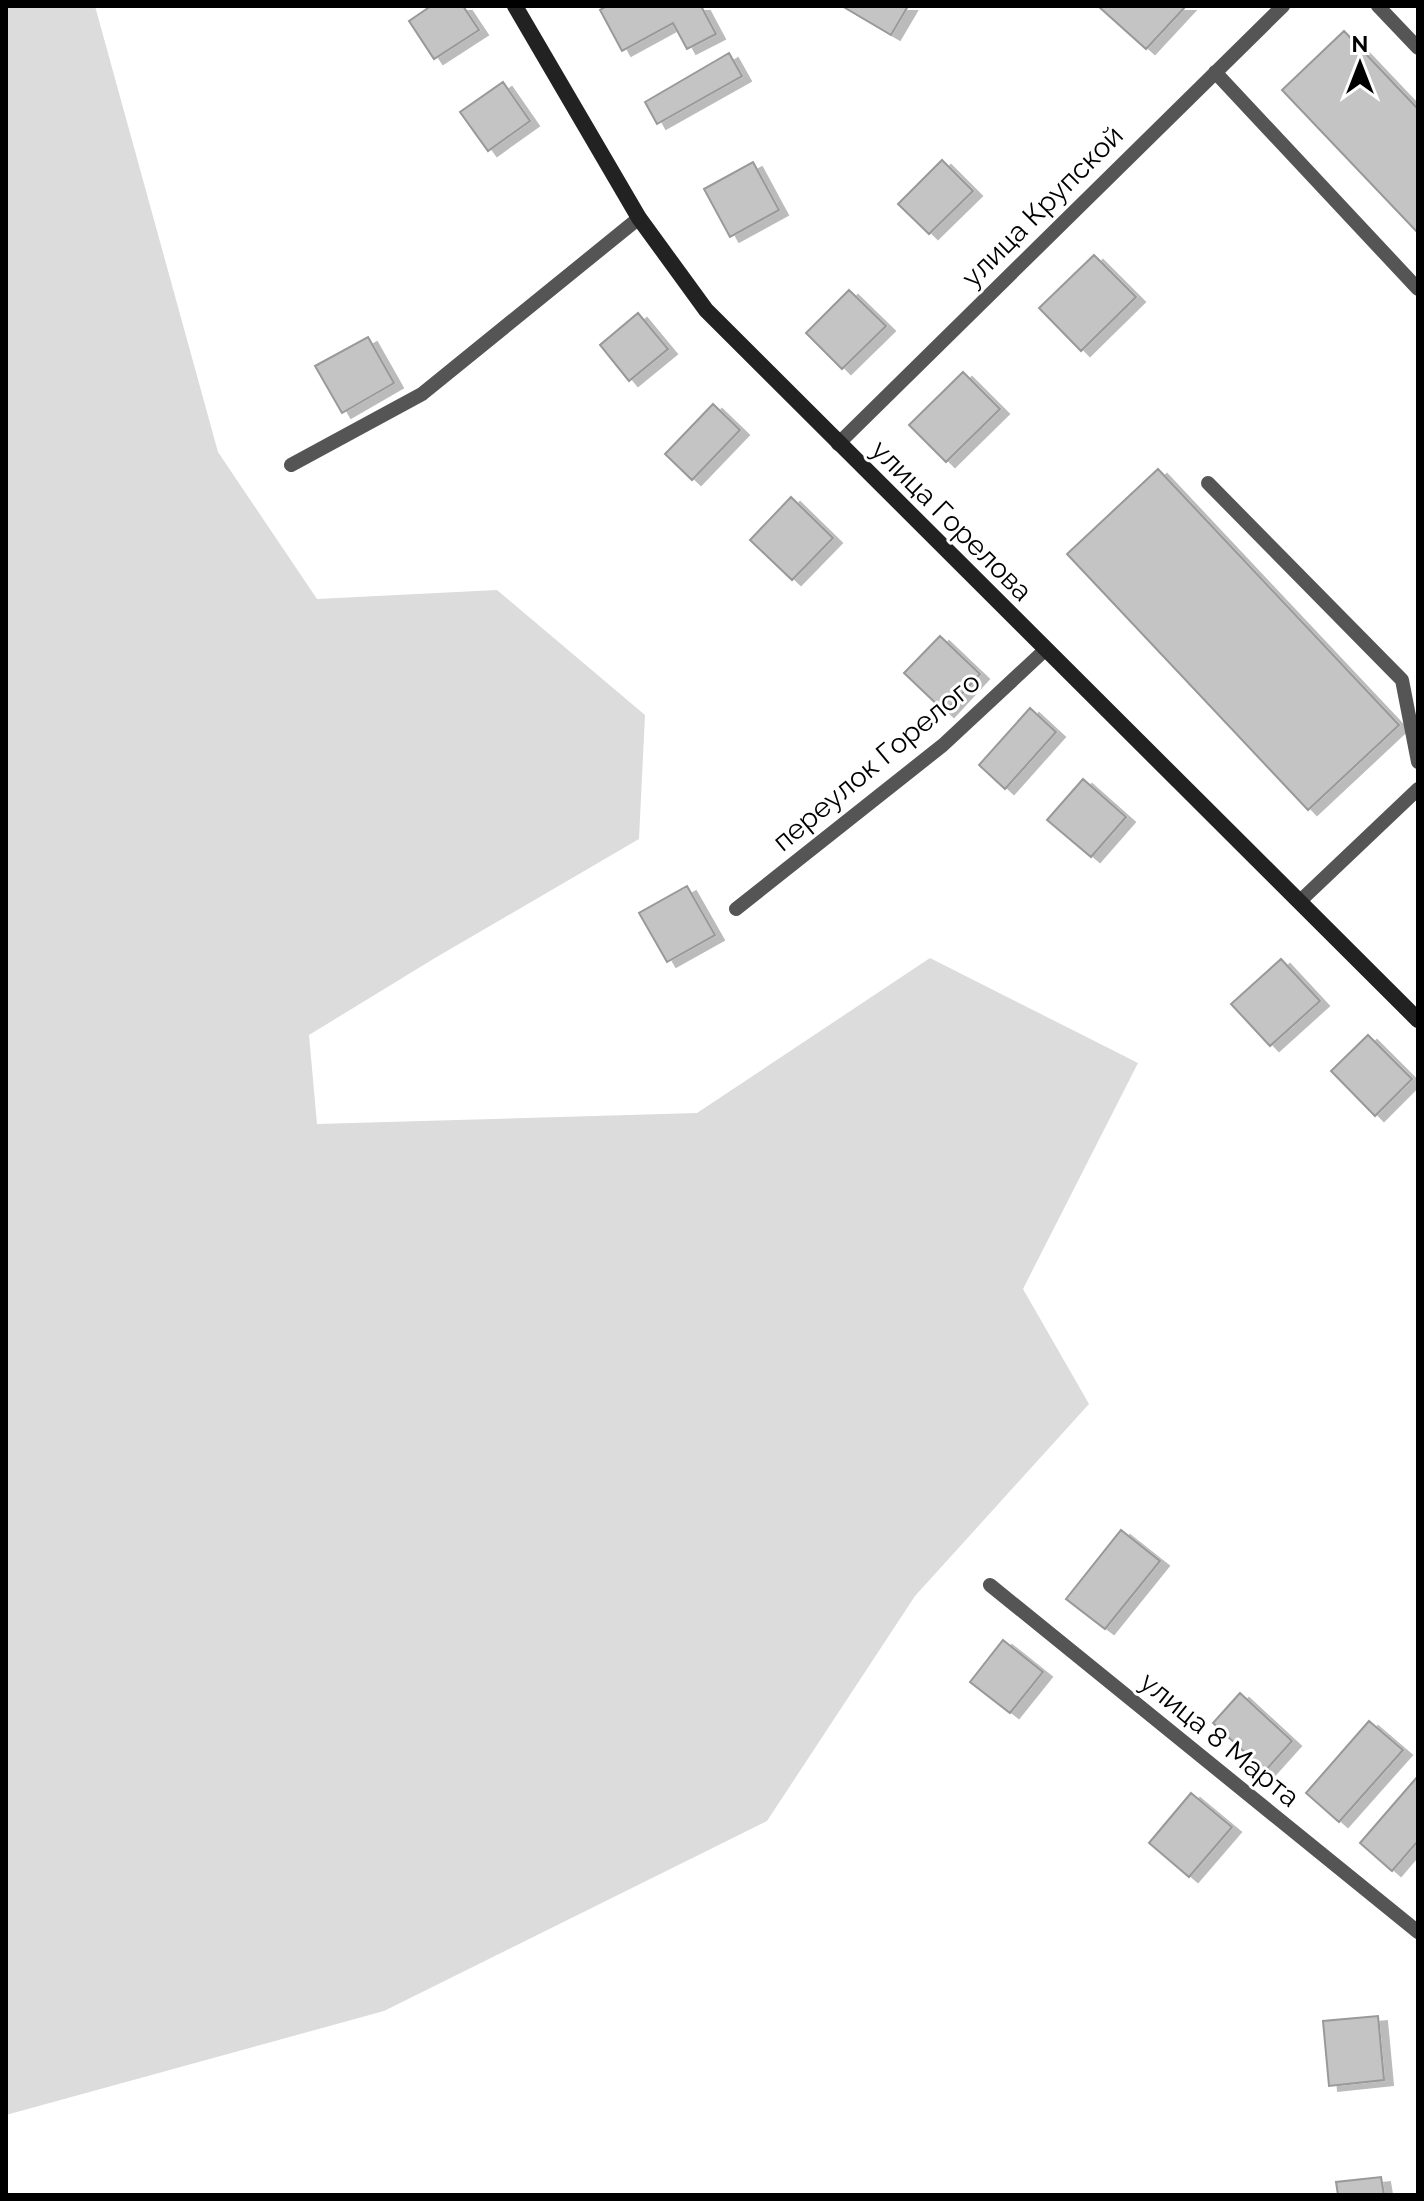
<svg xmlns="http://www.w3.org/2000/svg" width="1424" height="2201" viewBox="0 0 1424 2201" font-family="Raleway,sans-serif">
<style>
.green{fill:#dcdcdc}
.building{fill:#c4c4c4;stroke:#999;stroke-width:2;filter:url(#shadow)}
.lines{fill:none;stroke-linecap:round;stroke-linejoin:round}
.lane{stroke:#555;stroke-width:14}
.secondary{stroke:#222;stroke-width:16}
.labels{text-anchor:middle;stroke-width:6;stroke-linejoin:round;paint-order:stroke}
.street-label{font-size:28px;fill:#000;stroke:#fff}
</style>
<defs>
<filter id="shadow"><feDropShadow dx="9" dy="5" stdDeviation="0" flood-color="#0004"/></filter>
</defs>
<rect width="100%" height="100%" fill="#fff"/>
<path class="green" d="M6 6H95L218 452 317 599 497 590 645 715 639 839 435 958 309 1035 317 1124 697 1113 930 958 1138 1063 1023 1289 1089 1404 915 1596 767 1821 384 2011 6 2115Z"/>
<path class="building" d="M431 6H463L479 30 434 59 409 21Z
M607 6H701L716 34 687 49 673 23 622 51 600 10Z
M842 6H908L891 35Z
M1098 6H1186L1146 49Z
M1344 31 1418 109V233L1282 90Z
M729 53 742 76 657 124 645 102Z
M503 82 530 121 488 151 460 112Z
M942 160 973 191 929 234 898 204Z
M753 162 779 210 730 237 704 189Z
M1094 255 1136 297 1081 351 1039 308Z
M849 290 886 326 842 369 806 333Z
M638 313 668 349 629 381 600 345Z
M368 337 394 383 342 413 315 366Z
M963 372 1000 409 946 462 909 425Z
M713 404 740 430 692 480 665 454Z
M1158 469 1399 725 1308 810 1067 554Z
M791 497 833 538 792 580 750 540Z
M940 636 980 674 945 712 904 673Z
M1030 708 1056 732 1005 789 979 765Z
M1083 779 1126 817 1091 857 1047 820Z
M687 886 715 935 667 962 639 913Z
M1281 959 1320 1001 1270 1046 1231 1004Z
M1368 1035 1412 1079 1375 1116 1331 1071Z
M1121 1530 1160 1561 1105 1629 1066 1599Z
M1003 1640 1043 1672 1010 1713 970 1682Z
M1240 1693 1292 1741 1265 1771 1213 1723Z
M1369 1721 1403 1750 1339 1822 1306 1793Z
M1418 1776V1841L1392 1871 1360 1843Z
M1191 1793 1232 1827 1189 1877 1149 1843Z
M1378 2016 1384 2080 1329 2086 1323 2021Z
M1381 2177 1384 2195H1338L1336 2182Z"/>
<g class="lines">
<path class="lane" d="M1378 6 1418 48
M1215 72 1418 289
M838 444 1283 6
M291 465 422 394 639 218
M1208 483 1402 680 1418 762
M1299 902 1418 789
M736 909 943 745 1046 649
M990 1585 1418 1932"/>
<path class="secondary" d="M515 6 639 218 706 310 1418 1020"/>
</g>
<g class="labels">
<g class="street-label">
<text transform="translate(1042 206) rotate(-45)" y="10">улица Крупской</text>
<text transform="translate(952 520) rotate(45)" y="10">улица Горелова</text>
<text transform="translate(876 761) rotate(-40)" y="10">переулок Горелого</text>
<text transform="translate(1220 1739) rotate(39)" y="10">улица 8 Марта</text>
</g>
</g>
<rect width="1424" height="2201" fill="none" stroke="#000000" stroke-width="16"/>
<g transform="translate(1360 64)" stroke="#ffffff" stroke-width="6" paint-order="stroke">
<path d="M0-6L14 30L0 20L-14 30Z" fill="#000000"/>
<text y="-12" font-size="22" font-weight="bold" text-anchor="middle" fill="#000000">N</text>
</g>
</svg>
